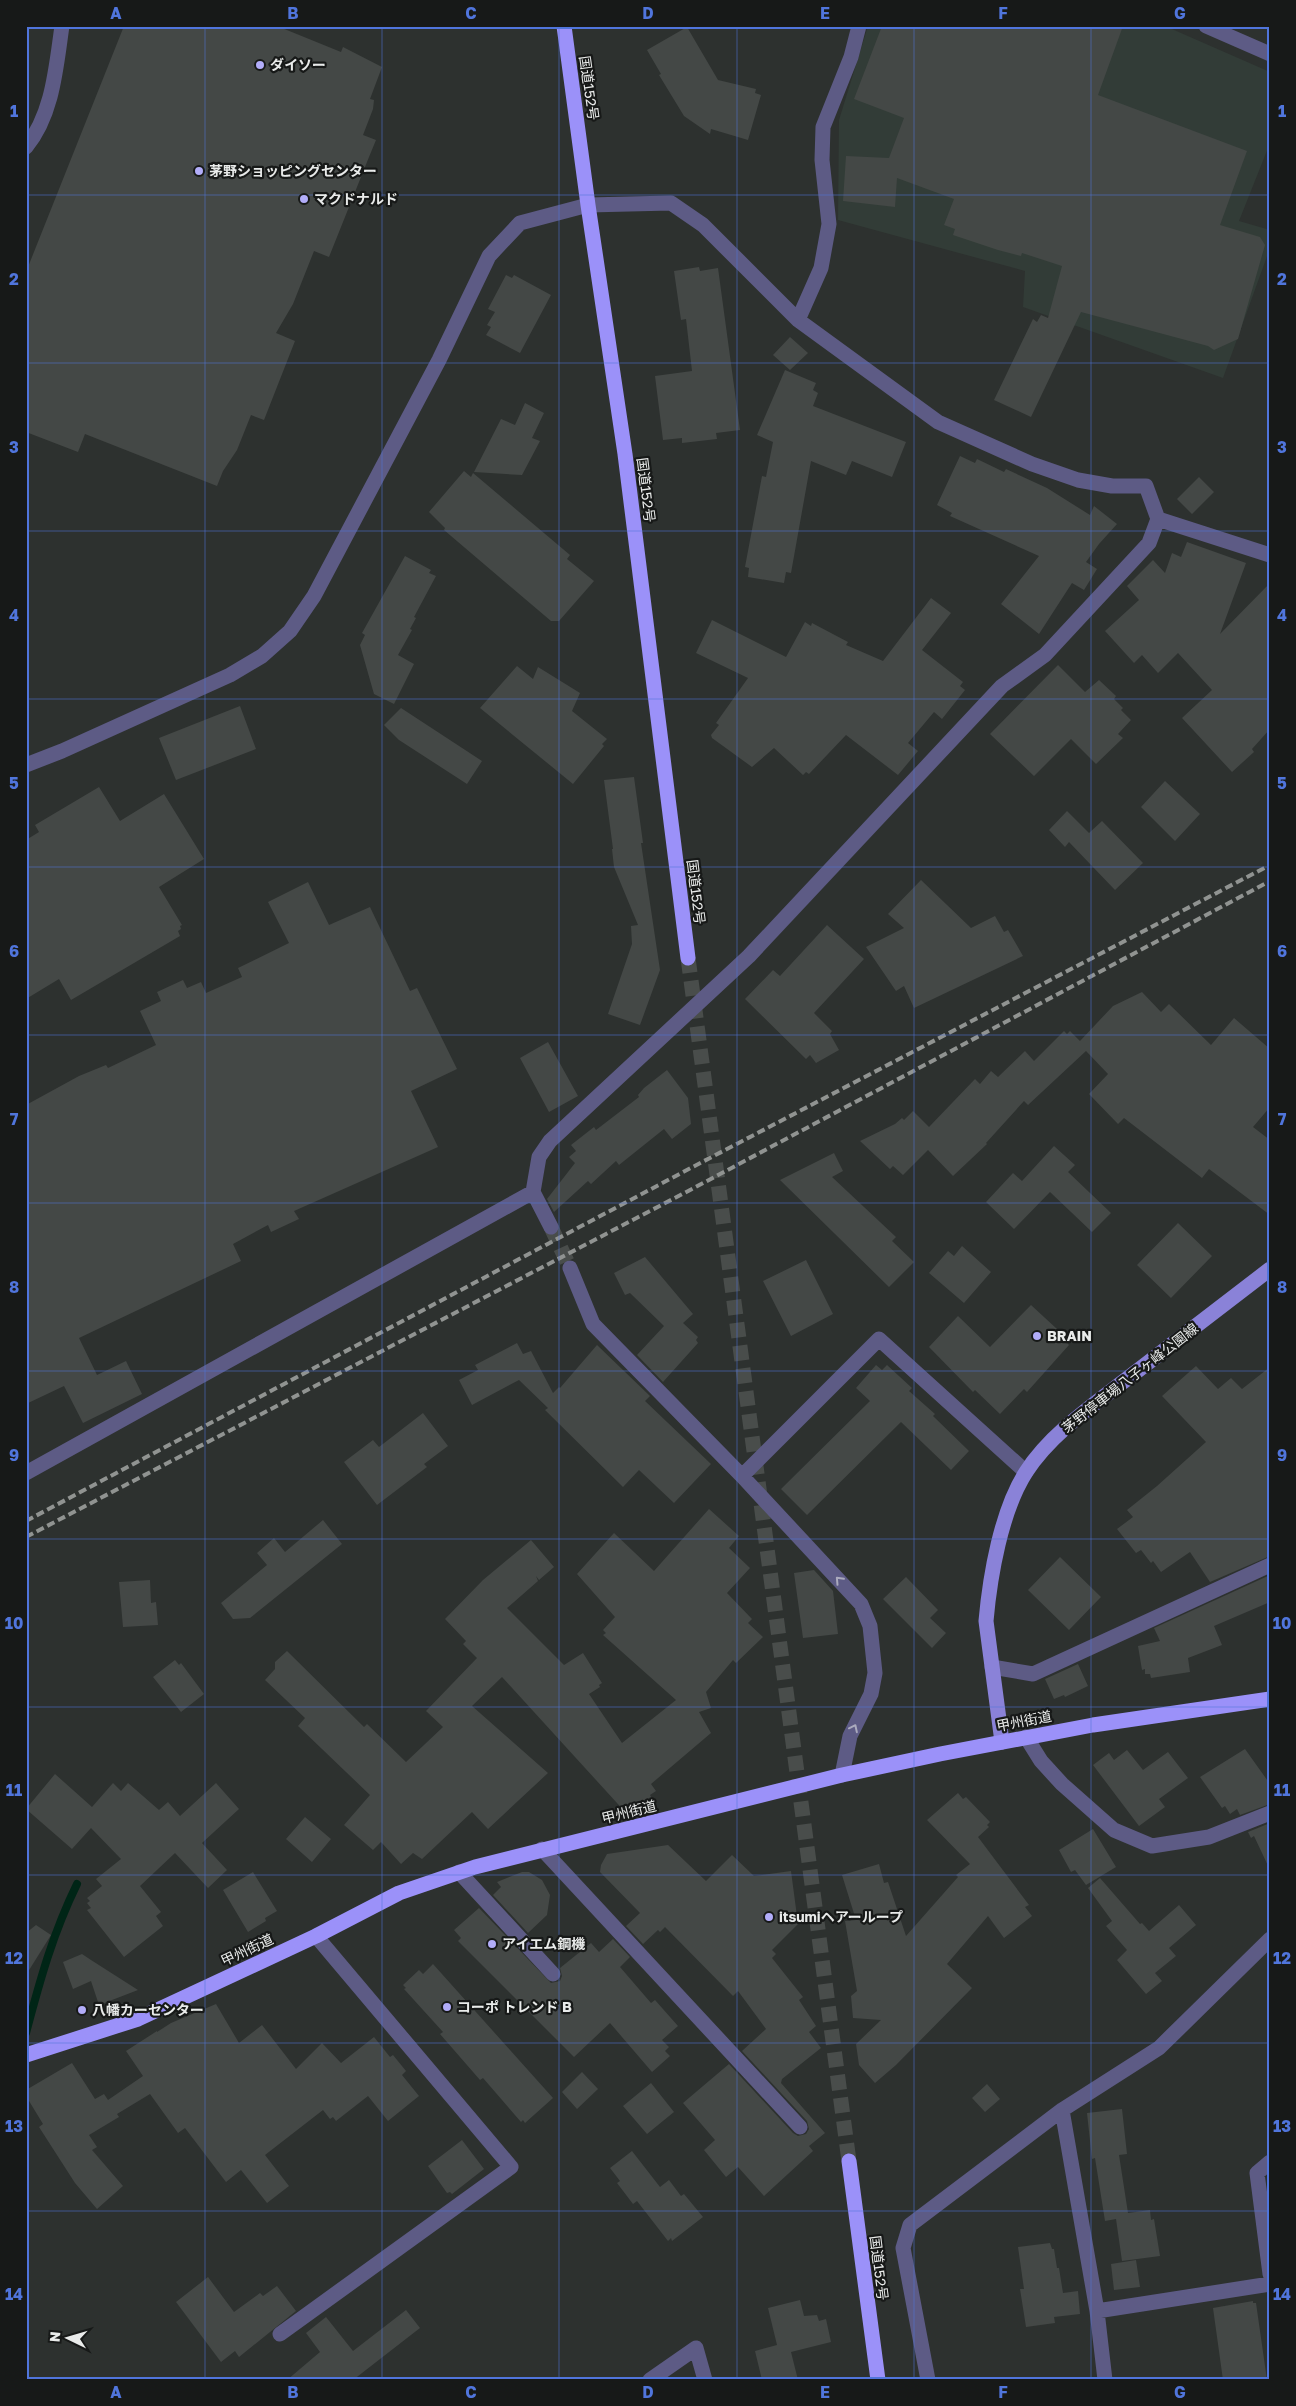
<svg xmlns="http://www.w3.org/2000/svg" width="1296" height="2406" viewBox="0 0 1296 2406" font-family="'Golos Text','Noto Sans JP',sans-serif">
<style>
.built{fill:#323c37}
.lines{fill:none;stroke-linecap:round;stroke-linejoin:round}
.stream{stroke:#002516;stroke-width:8}
.building{fill:#444846}
.minor-tunnel{stroke:#494d4b;stroke-width:15;stroke-dasharray:15 8;stroke-linecap:butt}
.highway-tunnel{stroke:#494d4b;stroke-width:15;stroke-dasharray:15 8;stroke-linecap:butt}
.minor{stroke:#5d5b85;stroke-width:15}
.major{stroke:#8a82d8;stroke-width:15}
.highway{stroke:#9b91f9;stroke-width:15}
.rail{stroke:#909391;stroke-width:4;stroke-dasharray:8 4;stroke-linecap:butt}
.oneway{stroke:#aaaabd}
.grid{fill:none;stroke:#5075dc;stroke-width:1;stroke-opacity:0.55}
.poi-dot{fill:#b2adf9;stroke:#171918;stroke-width:2}
.labels{text-anchor:middle;stroke-width:4.5;stroke-linejoin:round;paint-order:stroke}
.poi-label{font-size:14px;font-weight:bold;fill:#e9ebea;stroke:#171918;text-anchor:start}
.street-label{font-size:14px;fill:#e9ebea;stroke:#171918}
.neatline{fill:none;stroke:#5075dc;stroke-width:2}
.grid-label{font-size:16px;text-anchor:middle;font-weight:bold;fill:#5075dc}
</style>
<rect width="100%" height="100%" fill="#2d312f"/>
<path class="built" d="M868 26H1165L1270 72V143L1239 221 1270 230V248L1223 378 1023 307 1025 271 838 220 839 120Z"/>
<g class="lines">
<path class="stream" d="M26 2033C40 1980 53 1933 77 1884"/>
</g>
<path class="building" d="M124 26H277L341 52 343 47 382 67 370 99 374 100 373 109 363 135 376 140 369 157 329 257 314 251 293 304 276 333 295 341 264 420 251 415 237 450 223 471 217 486 85 434 78 452 26 432V272Z
M882 26H1123L1098 95 1247 151 1220 225 1260 237 1265 245 1238 339 1214 350 1208 346 1081 312 1031 417 994 400 1033 319 1037 322 1041 315 1048 318 1062 266 1022 253 1021 256 998 250 953 235 955 229 944 225 954 199 897 178 895 207 843 201 846 156 889 158 904 118 854 99Z
M687 27 718 80 756 89 755 93 761 95 748 140 711 129 710 134 684 116 659 75 661 74 647 50Z
M699 267 700 271 718 268 740 430 716 433 717 439 682 443V438L663 440 655 376 692 371 686 319 681 320 674 271Z
M506 275 512 278 514 275 551 295 520 353 486 335 491 327 487 325 495 312 488 309Z
M790 337 808 353 790 370 773 355Z
M785 370 816 383 813 390 818 393 813 406 906 442 892 477 852 461 846 475 811 461 791 573 786 572 784 583 748 577 749 568 745 567 762 476 766 477 773 442 757 435Z
M525 403 544 413 532 438 540 441 522 475 474 472 501 419 515 425Z
M960 456 975 463 977 459 1004 472 1006 469 1047 488 1090 515 1094 506 1117 524 1099 544 1086 562 1097 569 1084 590 1072 583 1039 634 1001 604 1039 556 950 516 952 513 937 505Z
M464 471 471 477 473 473 570 555 567 559 594 581 559 621H551L444 530 445 528 429 512Z
M1199 477 1214 492 1192 514 1177 499Z
M1187 542 1246 563 1220 634 1270 583V729L1252 749 1254 752 1232 772 1182 718 1212 690 1178 653 1158 673 1142 655 1134 663 1105 631 1139 600 1127 586 1153 560 1165 573 1172 553 1181 557Z
M405 556 431 570 429 573 436 576 414 617 416 618 410 629 412 630 398 655 414 664 394 704 374 694 360 645 365 635 362 633Z
M931 598 951 613 922 650 963 682 960 686 965 690 942 719 934 712 908 743 918 751 898 775 846 735 809 774 806 772 803 775 774 748 752 767 712 738 711 735 719 725 716 723 748 678 696 653 712 620 786 657 805 622 811 626 812 623 848 642 846 645 883 661Z
M1058 665 1085 692 1099 680 1116 696 1114 699 1123 708 1121 710 1131 720 1118 734 1123 738 1096 764 1071 739 1034 776 990 734Z
M517 666 533 679 538 667 580 693 572 711 607 739 602 744 604 746 573 784 480 708Z
M240 706 256 749 176 780 159 738Z
M401 708 482 761 467 784 399 740 384 725Z
M634 777 643 843H641L660 970 640 1025 608 1014 632 944 631 926 638 925 614 867 612 849H613L604 780Z
M1165 781 1200 814 1175 841 1141 807Z
M99 787 120 821 164 794 204 859 159 887 182 925 180 926 181 929 178 931 180 936 71 1000 59 979 26 999V840L39 832 35 825Z
M1067 811 1089 833 1102 821 1143 863 1115 890 1069 842 1065 847 1049 830Z
M921 880 971 928 995 916 1004 932 1008 930 1023 956 914 1008 904 986 896 991 866 947 904 928 888 914Z
M308 882 329 925 370 907 410 991 417 988 457 1069 411 1091 438 1147 294 1211 299 1219 271 1232 268 1225 233 1244 241 1261 79 1338 97 1375 126 1361 142 1394 83 1423 64 1386 26 1404V1105L79 1076 106 1065 108 1068 156 1045 140 1011 161 1001 157 992 183 980 187 988 201 982 206 993 242 977 238 968 289 943 268 902Z
M827 925 864 959 814 1013 832 1031 830 1034 839 1050 816 1063 810 1055 806 1059 745 999 773 970 780 976Z
M1142 992 1161 1012 1169 1004 1211 1045 1234 1018 1270 1049V1107L1253 1127 1270 1140V1215L1209 1169 1202 1178 1124 1118 1118 1124 1089 1094 1108 1074 1086 1051 1028 1105 1024 1101 986 1143 987 1144 953 1176 928 1150 903 1175 893 1166 890 1169 860 1141 895 1124 902 1118 904 1120 913 1111 929 1127 975 1079 980 1084 991 1071 998 1077 1025 1051 1034 1061 1064 1031 1067 1034 1070 1031 1080 1041 1113 1006Z
M548 1042 578 1096 549 1112 520 1058Z
M667 1070 688 1098 691 1124 672 1139 664 1129 619 1165 616 1161 591 1184 588 1181 554 1212 547 1199 575 1163 569 1157 576 1151 571 1145 594 1127 596 1130 639 1097 638 1095 644 1088Z
M1054 1146 1075 1165 1068 1172 1111 1213 1092 1232 1050 1192 1014 1229 986 1202 1013 1173 1022 1181Z
M834 1153 843 1171 832 1177 896 1237 892 1241 914 1262 889 1287 780 1180Z
M1178 1223 1212 1256 1171 1298 1137 1265Z
M962 1246 991 1272 964 1303 929 1273 948 1251 954 1256Z
M645 1257 693 1314 683 1323 698 1337 696 1340 698 1343 663 1382 637 1355 664 1326 630 1293 625 1295 614 1273Z
M806 1260 833 1314 791 1336 763 1281Z
M1031 1305 1070 1341 1067 1343 1069 1345 1027 1392 1024 1389 1000 1414 975 1390 973 1392 929 1347 958 1316 990 1347Z
M517 1343 523 1354 531 1351 553 1393 559 1387 560 1388 597 1345 650 1396 645 1401 711 1464 674 1503 639 1470 623 1487 545 1410 548 1408 519 1380 472 1405 459 1380 478 1370 475 1365Z
M876 1365 882 1370 887 1365 912 1388 909 1391 935 1414 933 1416 969 1451 951 1470 901 1422 807 1515 781 1489 870 1401 856 1388Z
M1196 1366 1218 1389 1231 1378 1242 1389 1270 1367V1556L1210 1582 1190 1552 1161 1572 1153 1561 1151 1563 1141 1550 1136 1553 1117 1529 1133 1517 1127 1510 1157 1486 1206 1442 1162 1396Z
M423 1413 448 1446 424 1464 427 1467 377 1505 344 1462 373 1440 379 1447Z
M709 1509 739 1536 729 1548 750 1568 727 1593 752 1619 748 1623 763 1637 736 1663 733 1660 706 1692 711 1708 699 1712 711 1733 651 1784 656 1791 650 1795 653 1800 627 1814 502 1677 472 1706 548 1773 488 1829 472 1812 422 1859 413 1853 401 1864 381 1842 373 1850 344 1825 370 1795 298 1726 305 1718 265 1680 275 1669V1662L287 1651 364 1727 367 1724 406 1762 443 1727 426 1711 477 1658 463 1644 466 1641 445 1619 483 1580 531 1540 554 1567 539 1580 536 1576 538 1581 507 1608 564 1665 583 1653 602 1683 599 1685 600 1687 589 1694 622 1743 676 1700 603 1635 606 1633 603 1630 615 1617 577 1574 614 1533 654 1571Z
M323 1520 342 1544 250 1618 233 1619 221 1603 267 1565 257 1553 274 1538 285 1552Z
M1060 1557 1101 1597 1069 1630 1028 1590Z
M814 1570 833 1591 838 1634 803 1638 794 1573Z
M1270 1575V1602L1214 1626 1222 1645 1188 1658 1190 1672 1151 1678 1150 1674H1145V1669L1142 1670 1138 1646 1160 1641 1154 1628Z
M906 1577 938 1610 930 1618 946 1633 932 1648 883 1599Z
M150 1580 151 1603 156 1602 158 1625 123 1627 119 1582Z
M175 1660 179 1665 181 1663 204 1694 181 1712 153 1677Z
M1078 1664 1088 1686 1065 1697 1064 1695 1054 1699 1045 1679Z
M1245 1749 1270 1784V1804L1240 1815 1237 1809 1230 1814 1225 1806 1222 1808 1200 1777Z
M1127 1750 1143 1770 1168 1752 1188 1778 1159 1799 1165 1807 1139 1826 1093 1765 1109 1753 1114 1760Z
M55 1774 92 1807 113 1783 121 1791 128 1783 159 1810 168 1802 180 1816 216 1783 239 1809 202 1843 227 1870 208 1888 175 1853 140 1886 161 1912 156 1916 163 1926 124 1957 87 1910 91 1908 87 1903 90 1901 87 1898 102 1886 96 1879 121 1859 91 1828 72 1849 26 1809Z
M958 1793 963 1799 966 1797 990 1822 987 1825 989 1827 978 1837 1029 1905 1025 1907 1032 1916 1004 1938 988 1916 947 1964 972 1988 896 2065 875 2083 859 2065 856 2044 881 2020 853 2018 851 1996 857 1991 845 1921 856 1920 842 1875 879 1864 884 1883 888 1882 906 1936 958 1877 956 1875 970 1864 927 1820Z
M305 1817 331 1839 312 1862 286 1839Z
M1270 1823V1870L1254 1836 1251 1838 1248 1832Z
M1093 1829 1116 1867 1086 1885 1075 1870 1071 1872 1059 1850Z
M668 1845 706 1881 732 1855 754 1876 791 1871 798 1924 772 1950 776 1954 772 1958 803 1997 799 2000 816 2026 809 2032 821 2048 782 2079 781 2083 825 2133 809 2146 813 2151 764 2196 738 2167 726 2177 704 2150 715 2140 683 2103 729 2064 793 2133 798 2136 806 2134 809 2129 807 2121 742 2051 766 2029 738 1991 733 1996 665 1927 660 1932 658 1930 643 1944 626 1926 640 1913 600 1872 601 1865 607 1854Z
M253 1872 277 1911 265 1918 266 1921 248 1932 223 1890Z
M522 1872H529L542 1880 550 1895 547 1915 528 1933 493 1895 501 1887 497 1882Z
M1100 1878 1140 1924 1142 1923 1149 1931 1179 1905 1196 1925 1169 1948 1176 1956 1155 1973 1162 1981 1146 1994 1117 1960 1127 1950 1106 1926 1112 1921 1088 1888Z
M479 1908 551 1983 560 1981 562 1976 560 1968 591 1943 599 1952 613 1939 630 1957 620 1967 651 2003 655 2000 678 2026 662 2040 669 2047 665 2051 670 2056 652 2072 610 2023 574 2057 458 1941 461 1938 454 1930Z
M36 1925 51 1935 26 1975V1933Z
M82 1954 91 1960 138 1990 99 2005 91 1981 73 1989 63 1962Z
M433 1964 553 2098 525 2123 523 2120 521 2122 483 2078 480 2080 440 2034 443 2032 404 1989 406 1988 403 1985 419 1970 423 1974Z
M216 2004 239 2043 262 2025 296 2069 322 2043 341 2063 374 2037 390 2057 393 2055 406 2071 402 2075 419 2096 388 2121 368 2096 336 2121 333 2117 330 2119 323 2110 265 2155 289 2186 267 2203 241 2170 226 2182 185 2128 178 2133 150 2094 117 2114 119 2117 89 2135 97 2147 92 2150 123 2186 97 2209 75 2183 39 2127 43 2124 26 2096V2090L72 2063 95 2099 104 2094 108 2100 143 2076 126 2051 157 2031V2032L171 2023Z
M582 2072 598 2089 577 2109 562 2092Z
M651 2083 674 2112 647 2134 623 2106Z
M987 2084 1000 2099 985 2112 972 2098Z
M1122 2109 1127 2154 1119 2155 1128 2213 1150 2210 1151 2220 1154 2219 1160 2256 1122 2261 1116 2219 1105 2221 1095 2158 1092 2159 1087 2113Z
M462 2140 484 2169 452 2194 450 2192 447 2193 428 2166Z
M632 2151 660 2187 669 2180 681 2196 684 2194 703 2217 672 2241 671 2238 668 2241 637 2201 633 2204 617 2183 620 2181 610 2168Z
M1050 2243 1052 2249H1054L1057 2268H1059L1063 2293 1078 2291 1080 2314 1054 2317 1055 2323 1026 2327 1020 2289H1024L1018 2247Z
M1136 2260 1140 2287 1114 2290 1111 2264Z
M208 2277 234 2312 260 2293 263 2296 277 2286 296 2311 239 2357 235 2351 221 2362 176 2302Z
M800 2300 804 2316 817 2315 819 2321 826 2319 831 2342 791 2352 798 2380H762L755 2351 777 2345 768 2308Z
M1253 2301V2303H1256L1267 2380H1223L1213 2308Z
M406 2310 420 2328 353 2380H287L320 2352 306 2333 326 2317 353 2351Z"/>
<g class="lines">
<path class="minor-tunnel" d="M551 1227 570 1268"/>
<path class="highway-tunnel" d="M688 958 849 2161"/>
<path class="minor" d="M1206 26 1270 54
M26 147C53 114 56 67 62 26
M798 320 821 268 829 224 822 160 823 127 851 57 859 26
M1158 519 1270 555
M26 765 62 751 230 675 262 656 290 631 314 596 439 360 489 256 520 223 588 205 671 203 703 225 798 320 938 422 1032 464 1078 480 1112 486H1146L1158 519 1149 543 1045 655 1002 686 749 956 550 1141 539 1157 533 1192 551 1227
M570 1268 593 1324 742 1476 861 1604 870 1626 875 1673 871 1694 850 1736 842 1775
M26 1473 533 1192
M742 1476 879 1339 1026 1472
M992 1667 1033 1674 1270 1565
M1026 1737 1041 1761 1062 1784 1114 1830 1152 1846 1209 1837 1270 1813
M542 1849 800 2127
M459 1872 553 1974
M1062 2110 1097 2311 1105 2380
M1270 2162 1257 2173 1270 2274
M1097 2311 1270 2284
M280 2334 511 2167 316 1936
M650 2380 696 2348 705 2380
M928 2380 903 2248 910 2225 1062 2110 1159 2048 1270 1939"/>
<path class="major" d="M1002 1742 986 1621C990 1576 1001 1511 1026 1472 1051 1433 1096 1403 1132 1375 1178 1340 1224 1304 1270 1269"/>
<path class="highway" d="M564 26 588 205 625 454 688 958
M26 2055 138 2019 316 1936 399 1893 475 1867 842 1775 940 1754 1093 1725 1270 1699
M849 2161 878 2380"/>
<path class="rail" d="M26 1521 685 1171 1270 865
M26 1537 692 1189 1270 881"/>
</g>
<defs><path id="oneway-chevron" d="M-2-3.5L2.5 0L-2 3.5" fill="none" stroke-width="1.6" stroke-linecap="round" stroke-linejoin="round" transform="scale(1.25)"/></defs>
<g class="oneway">
<use href="#oneway-chevron" transform="translate(839 1580) rotate(-133)"/>
<use href="#oneway-chevron" transform="translate(854 1728) rotate(-64)"/>
</g>
<path class="grid" d="M205 26V2380M382 26V2380M559 26V2380M737 26V2380M914 26V2380M1091 26V2380M26 195H1270M26 363H1270M26 531H1270M26 699H1270M26 867H1270M26 1035H1270M26 1203H1270M26 1371H1270M26 1539H1270M26 1707H1270M26 1875H1270M26 2043H1270M26 2211H1270"/>
<g class="poi-dot">
<circle cx="260" cy="65" r="5"/>
<circle cx="199" cy="171" r="5"/>
<circle cx="304" cy="199" r="5"/>
<circle cx="1037" cy="1336" r="5"/>
<circle cx="769" cy="1917" r="5"/>
<circle cx="492" cy="1944" r="5"/>
<circle cx="447" cy="2007" r="5"/>
<circle cx="82" cy="2010" r="5"/>
</g>
<g class="labels">
<g class="poi-label">
<text x="270" y="70">ダイソー</text>
<text x="209" y="176">茅野ショッピングセンター</text>
<text x="314" y="204">マクドナルド</text>
<text x="1047" y="1341">BRAIN</text>
<text x="779" y="1922">itsumiヘアーループ</text>
<text x="502" y="1949">アイエム鋼機</text>
<text x="457" y="2012">コーポ トレンド B</text>
<text x="92" y="2015">八幡カーセンター</text>
</g>
<g class="street-label">
<text transform="translate(589 88) rotate(82)" y="5">国道152号</text>
<text transform="translate(646 490) rotate(83)" y="5">国道152号</text>
<text transform="translate(696 892) rotate(83)" y="5">国道152号</text>
<text transform="translate(1130 1378) rotate(-38)" y="5">茅野停車場八子ヶ峰公園線</text>
<text transform="translate(1024 1721) rotate(-11)" y="5">甲州街道</text>
<text transform="translate(629 1812) rotate(-14)" y="5">甲州街道</text>
<text transform="translate(247 1950) rotate(-25)" y="5">甲州街道</text>
<text transform="translate(879 2268) rotate(83)" y="5">国道152号</text>
</g>
</g>
<rect width="1296" height="2406" fill="none" stroke="#171918" stroke-width="55"/>
<g transform="translate(68 2338) rotate(275)" stroke="#171918" stroke-width="4" paint-order="stroke">
<path d="M0-4L9 19L0 12L-9 19Z" fill="#e9ebea"/>
<text y="-8" font-size="14" font-weight="bold" text-anchor="middle" fill="#e9ebea">N</text>
</g>
<rect x="28" y="28" width="1240" height="2350" class="neatline"/>
<g class="grid-label">
<text x="116" y="19">A</text>
<text x="293" y="19">B</text>
<text x="471" y="19">C</text>
<text x="648" y="19">D</text>
<text x="825" y="19">E</text>
<text x="1003" y="19">F</text>
<text x="1180" y="19">G</text>
<text x="14" y="117">1</text>
<text x="1282" y="117">1</text>
<text x="14" y="285">2</text>
<text x="1282" y="285">2</text>
<text x="14" y="453">3</text>
<text x="1282" y="453">3</text>
<text x="14" y="621">4</text>
<text x="1282" y="621">4</text>
<text x="14" y="789">5</text>
<text x="1282" y="789">5</text>
<text x="14" y="957">6</text>
<text x="1282" y="957">6</text>
<text x="14" y="1125">7</text>
<text x="1282" y="1125">7</text>
<text x="14" y="1293">8</text>
<text x="1282" y="1293">8</text>
<text x="14" y="1461">9</text>
<text x="1282" y="1461">9</text>
<text x="14" y="1629">10</text>
<text x="1282" y="1629">10</text>
<text x="14" y="1796">11</text>
<text x="1282" y="1796">11</text>
<text x="14" y="1964">12</text>
<text x="1282" y="1964">12</text>
<text x="14" y="2132">13</text>
<text x="1282" y="2132">13</text>
<text x="14" y="2300">14</text>
<text x="1282" y="2300">14</text>
<text x="116" y="2398">A</text>
<text x="293" y="2398">B</text>
<text x="471" y="2398">C</text>
<text x="648" y="2398">D</text>
<text x="825" y="2398">E</text>
<text x="1003" y="2398">F</text>
<text x="1180" y="2398">G</text>
</g>
</svg>
